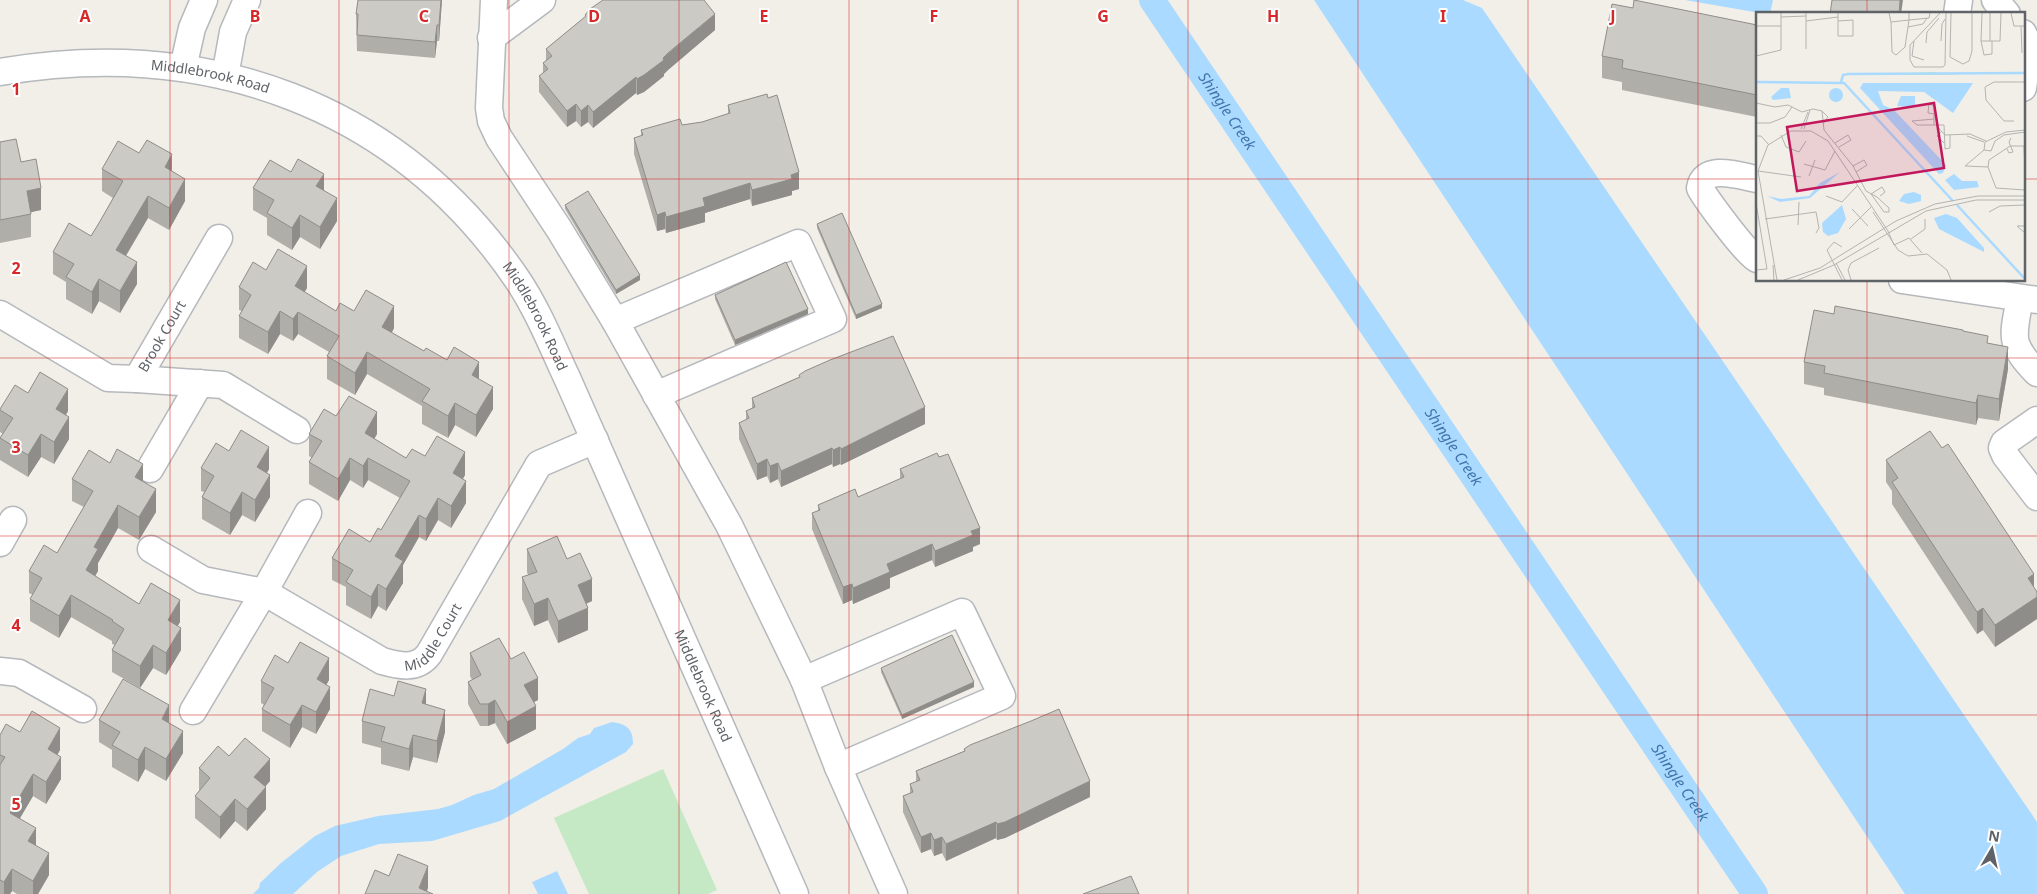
<svg xmlns="http://www.w3.org/2000/svg" width="2037" height="894" viewBox="0 0 2037 894" font-family="'Noto Sans',sans-serif">
<style>
.green{fill:#c5e8c5}
.water{fill:#aadaff}
.lines{fill:none;stroke-linecap:round;stroke-linejoin:round}
.canal{stroke:#aadaff;stroke-width:26}
.minor-casing{stroke:#b5b8bc;stroke-width:29}
.minor{stroke:#fff;stroke-width:26}
.wall{fill:#afaea9}
.shaded-wall{fill:#8f8d8a}
.building{fill:#cccac5;stroke:#8f8d8a}
.grid{fill:none;stroke:#d62828;stroke-width:1;stroke-opacity:0.55}
.labels{text-anchor:middle;stroke-width:4;stroke-linejoin:round;paint-order:stroke}
.street-label{font-size:14px;fill:#5f6368;stroke:#fff}
.water-label{font-size:15px;font-style:italic;fill:#4174aa;stroke:#fff}
.inset-river{fill:none;stroke:#aadaff;stroke-width:2.5}
.inset-road{fill:none;stroke:#b3b3b1;stroke-width:1}
.view{fill:#c2185b;fill-opacity:0.15;stroke:#c2185b;stroke-width:2.5}
.inset-edge{fill:none;stroke:#5f6368;stroke-width:2.5}
.grid-label{font-size:16px;text-anchor:middle;font-weight:bold;fill:#d62828;stroke:#fff;stroke-width:4;stroke-linejoin:round;paint-order:stroke}
</style>
<rect width="100%" height="100%" fill="#f1efe8"/>
<path class="green" d="M663 769 717 890 708 894H589L554 818Z"/>
<path class="water" d="M1314 0H1463L1482 8 2037 822V894H1905Z
M1685 0H1773L1770 14H1766Z
M612 722C627 724 633 729 633 744L626 752 500 821 432 841 379 844 341 856 317 872 293 894H253L259 888 260 883 281 863 315 836 335 826 378 816 438 809 452 805 474 795 494 789 563 749 578 738 590 734 594 728Z
M557 871 568 894H538L532 882Z"/>
<g class="lines">
<path class="canal" id="s1" d="M1152 0 1755 894"/>
<defs>
<g id="minor">
<path d="M494 0 489 108 491 121 499 138 559 229 615 321 729 525 804 680 838 767 894 894"/>
<path d="M1995 0 2007 14"/>
<path d="M1957 14 1959 0"/>
<path d="M2023 33 2029 45 2023 88"/>
<path d="M491 38 542 0"/>
<path d="M183 68 192 28 204 0"/>
<path id="s2" d="M0 72C206 37 397 103 517 279 538 310 552 346 568 380L795 894"/>
<path d="M225 76 233 32 247 0"/>
<path d="M1757 179C1740 176 1704 163 1700 188 1706 199 1747 255 1757 259"/>
<path d="M1902 280 2037 300"/>
<path d="M2020 298C2013 337 2008 343 2037 373"/>
<path id="s3" d="M0 314 108 378 137 379 219 238"/>
<path d="M615 321 798 243 833 319 656 395"/>
<path d="M137 379 223 385 297 430"/>
<path d="M2037 420 2004 443 2002 448 2005 455 2037 497"/>
<path d="M150 469 200 383"/>
<path d="M0 543 13 520"/>
<path id="s4" d="M151 549 203 580 264 592 382 661C400 666 417 670 429 654L539 464 595 440"/>
<path d="M0 671 19 673 83 709"/>
<path d="M804 680 962 612 1002 696 838 767"/>
<path d="M193 711 264 592 308 513"/>
</g>
</defs>
<use href="#minor" class="minor-casing"/>
<use href="#minor" class="minor"/>
</g>
<path class="wall" d="M358 0H442L439 41H437L435 58 357 51 356 14Z
M1633 8 1757 25V117L1622 90V82L1602 78V56Z
M585 15 715 30 668 70 664 74V76L644 92 637 95 636 93 593 128 588 122 581 127 576 121 567 127 539 92V76L543 73V63L546 61V49L585 17Z
M728 105 799 189 792 191V195L752 206 750 199 705 213V222L666 233 665 229 657 231 634 154V138L641 136V130L682 125 702 122 728 114Z
M0 142 21 162 41 210 31 212V237L0 243Z
M102 169 172 172 185 201 169 230 148 218 126 256 137 284 120 313 99 301 92 314 66 299V282L53 274V252L91 236 99 223 113 198 102 191Z
M253 188 324 191 337 221 320 249 300 237 292 250 267 235V218L253 210Z
M565 205 640 280 616 294 565 209Z
M817 224 882 308 856 319 817 228Z
M266 270 307 288 304 292 336 311H354L394 328 392 333 424 351 479 379 493 409 476 437 455 425 448 438 422 424V406L367 374 355 395 327 379V356L329 352 298 334 293 341 280 334 268 354 239 338V316L242 311 239 310V287Z
M715 295 808 314 735 345 715 299Z
M1834 314 1963 331 1988 344 2008 369 1999 421 1978 418 1976 425 1824 395V388L1804 384V362Z
M799 375 925 424 841 465 840 464 833 467 832 464 781 487 778 479 770 483 767 476 757 480 739 439V423L746 420V411L752 408V398L799 377Z
M28 393 68 411 66 415 69 439 54 464 41 457 28 477 0 460V438L3 434 0 432V409Z
M336 416 377 434 374 439 406 458 425 456 465 475 463 479 466 503 451 528 438 520 426 541 419 537 403 565V583L386 611 378 606 371 619 346 605V587L332 580V558L370 542 381 530 400 498 368 480 363 488 350 480 338 501 309 484V462L312 458 309 456V434Z
M229 451 269 469 267 473 270 497 255 522 242 515 230 535 202 519V497L204 492 201 491V468Z
M1886 460 2034 588 2037 592V619L1995 647 1983 630 1977 634 1892 504V491L1886 482Z
M900 469 980 544 973 547V551L935 567 932 560 890 578V588L853 604 852 600 843 604 812 529V513L818 511V505L858 497 900 479Z
M72 479 143 482 156 512 139 540 118 528 98 563V571L95 576 139 604 180 622 177 626 181 650 166 675 153 668 140 688 112 672V650L115 645 112 644V641L71 617 59 638 30 621V599L33 595 29 593V571L57 553 84 507 72 501Z
M527 549 567 559 592 601 586 604 588 630 558 643 548 620 534 626 522 599V577L528 575 527 572Z
M470 653 511 659 538 700 534 702 536 729 507 744 495 723 488 726H480L468 704V682L472 680 470 676Z
M288 663 329 680 326 685 330 709 316 734 302 727 290 748 262 731V709L264 705 261 703V681Z
M881 668 974 687 902 719 881 672Z
M426 704 445 732 437 763 413 757 409 771 381 764V748L362 743V721Z
M99 720 169 723 183 753 166 781 145 769 138 782 112 767V750L99 742Z
M20 732 60 750 57 755 61 779 46 804 33 796 20 818 36 845 49 875 38 894H17L12 891 10 894H0V735Z
M964 749 1090 797 1005 838 997 840 996 838 946 861 942 853 934 856 931 849 921 853 903 812V796L910 793V784L916 782V771L964 751Z
M229 756 270 781 265 787 266 809 247 831 235 821 220 839 195 818V796L199 791V768Z"/>
<path class="shaded-wall" d="M441 0H442L439 41V25Z
M1900 0H1903L1901 14H1899Z
M715 14V30L668 70 664 74V76L644 92 637 95V79L663 58Z
M437 25V41L435 58V42Z
M636 77V93L593 128V112Z
M576 104V121L567 127V111Z
M588 105V122L581 127V111Z
M172 154V177L165 167Z
M799 172V189L792 191V195L752 206V190Z
M324 174V196L316 186Z
M185 179V201L169 230V208Z
M750 183V199L705 213V222L666 233V217L703 198Z
M41 188V210L27 213V191Z
M148 196V218L116 272V250Z
M337 198V221L320 249V227Z
M665 212V229L657 231V215Z
M300 215V237L292 250V228Z
M137 262V284L120 313V291Z
M307 266V288L295 309V286Z
M640 275V280L616 294V290Z
M99 279V301L92 314V292Z
M882 304V308L856 319V315Z
M394 306V328L382 349V327Z
M808 309V314L735 345V340Z
M280 311V334L268 354V332Z
M298 312V334L293 341V319Z
M2008 347V369L1999 421V399Z
M367 352V374L355 395V373Z
M479 362V384L472 375Z
M493 387V409L476 437V415Z
M68 389V411L56 431V409Z
M1978 395V418L1976 425V403Z
M455 403V425L448 438V416Z
M925 407V424L841 465V449Z
M377 412V434L365 455V433Z
M69 417V439L54 464V442Z
M41 434V457L28 477V455Z
M269 447V469L257 490V467Z
M840 447V464L833 467V450Z
M832 448V464L781 487V471Z
M465 452V475L453 495V473Z
M350 458V480L338 501V479Z
M368 458V480L363 488V466Z
M767 459V476L757 480V464Z
M778 463V479L770 483V466Z
M143 464V486L135 477Z
M270 475V497L255 522V500Z
M466 481V503L451 528V506Z
M156 489V512L139 540V517Z
M242 492V515L230 535V513Z
M438 498V520L426 541V519Z
M118 505V528L98 563V571L86 592V570L94 547Z
M419 515V537L403 565V583L386 611V589L395 556Z
M980 528V544L973 547V551L935 567V551L971 531Z
M932 544V560L890 578V588L853 604V588L887 564Z
M2034 574V596L2028 578Z
M592 579V601L578 607V585Z
M378 584V606L371 619V597Z
M852 584V600L843 604V587Z
M71 595V617L59 638V616Z
M2037 597V619L1995 647V625Z
M548 598V620L534 626V604Z
M180 600V622L168 643V620Z
M588 608V630L558 643V621Z
M1983 608V630L1977 634V612Z
M181 628V650L166 675V653Z
M153 645V668L140 688V666Z
M329 658V680L317 701V679Z
M538 678V700L524 707V685Z
M974 682V687L902 719V715Z
M330 687V709L316 734V712Z
M426 689V711L422 703Z
M495 700V723L488 726V704Z
M169 705V728L162 719Z
M302 705V727L290 748V725Z
M536 706V729L507 744V722Z
M445 710V732L437 763V741Z
M60 728V750L48 771V749Z
M183 731V753L166 781V759Z
M413 735V757L409 771V749Z
M145 747V769L138 782V760Z
M61 757V779L46 804V782Z
M270 759V781L254 799V777Z
M33 774V796L10 835V813Z
M1090 781V797L1005 838 997 840V824Z
M266 787V809L247 831V809Z
M235 799V821L220 839V817Z
M996 822V838L946 861V844Z
M36 828V850L28 841Z
M931 833V849L921 853V837Z
M942 837V853L934 856V840Z
M49 853V875L38 894H33V881Z
M428 866V888L426 894 419 888Z
M12 869V891L10 894H4V882Z"/>
<path class="building" d="M358 0H441L439 25H437L435 42 357 35 358 14H356Z
M603 0H704L715 14 668 53 663 58 664 60 644 75 637 79 636 77 593 112 588 105 581 111 576 104 567 111 539 76 548 69 543 63 552 56 546 49 586 16 585 15 590 9Z
M1634 0 1757 25V95L1622 68 1623 60 1602 56 1612 4 1633 8Z
M1832 0H1900L1899 14H1830Z
M767 94 768 98 777 95 799 172 791 175 792 179 752 190 750 183 703 198 705 206 666 217 665 212 657 215 634 138 643 135 641 130 680 119 682 125 702 122 730 113 728 105Z
M16 139 21 162 36 159 41 188 27 191 31 214 0 220V142Z
M147 140 172 154 165 167 185 179 169 208 148 196 116 250 137 262 120 291 99 279 92 292 66 277 74 264 53 252 69 223 91 236 99 223 123 181 102 169 118 141 139 153Z
M298 159 324 174 316 186 337 198 320 227 300 215 292 228 267 213 274 200 253 188 270 160 291 172Z
M588 191 640 275 616 290 565 205Z
M842 213 882 304 856 315 817 224Z
M278 249 307 266 295 286 336 311 340 303 354 311 366 290 394 306 382 327 424 351 426 348 447 360 454 347 479 362 472 375 493 387 476 415 455 403 448 416 422 401 430 389 367 352 355 373 327 356 339 336 298 312 293 319 280 311 268 332 239 316 251 295 239 287 253 262 266 270Z
M786 262 808 309 735 340 715 295Z
M1835 306 1963 330V331L1988 336 1987 343 2008 347 1999 399 1978 395 1976 403 1824 373 1825 366 1804 362 1814 310 1834 314Z
M893 336 925 407 841 449 840 447 833 450 832 448 781 471 778 463 770 466 767 459 757 464 739 423 749 418 746 411 755 407 752 398 800 377 799 375 805 371 830 360Z
M40 372 68 389 56 409 69 417 54 442 41 434 28 455 0 438 13 418 0 410V409L15 385 28 393Z
M349 396 377 412 365 433 406 458 412 449 425 456 437 436 465 452 453 473 466 481 451 506 438 498 426 519 419 515 395 556 403 561 386 589 378 584 371 597 346 582 353 570 332 558 349 529 370 542 378 528 381 530 410 481 368 458 363 466 350 458 338 479 309 462 322 441 309 434 324 409 336 416Z
M241 430 269 447 257 467 270 475 255 500 242 492 230 513 202 497 214 476 201 468 216 443 229 451Z
M1930 431 1942 448 1948 444 2034 574 2028 578 2037 592V597L1995 625 1983 608 1977 612 1892 482 1898 478 1886 460Z
M117 449 143 464 135 477 156 489 139 517 118 505 94 547 98 549 86 570 139 604 151 583 180 600 168 620 181 628 166 653 153 645 140 666 112 650 124 629 112 621 113 620 71 595 59 616 30 599 42 578 29 571 44 545 57 553 93 491 72 479 89 450 110 463Z
M937 453 939 457 948 454 980 528 971 531 973 535 935 551 932 544 887 564 890 572 853 588 852 584 843 587 812 513 820 510 818 505 855 489 858 497 904 477 900 469Z
M557 536 567 559 580 553 592 579 578 585 588 608 558 621 548 598 534 604 522 577 537 572 527 549Z
M952 635 974 682 902 715 881 668Z
M499 638 511 659 524 652 538 678 524 685 536 706 507 722 495 700 488 704H480L468 682 481 675 470 653Z
M300 642 329 658 317 679 330 687 316 712 302 705 290 725 262 709 274 688 261 681 275 655 288 663Z
M123 679 169 705 162 719 183 731 166 759 145 747 138 760 112 745 120 732 99 720Z
M398 681 426 689 422 703 445 710 437 741 413 735 409 749 381 741 385 727 362 721 370 689 394 696Z
M1059 709 1090 781 1005 822 997 824 996 822 946 844 942 837 934 840 931 833 921 837 903 796 913 792 910 784 920 780 916 771 965 751 964 749 970 745 1031 721Z
M32 711 60 728 48 749 61 757 46 782 33 774 10 813 36 828 28 841 49 853 33 881 12 869 4 882 0 880V765L5 757 0 755V735L6 724 20 732Z
M245 738 270 759 254 777 266 787 247 809 235 799 220 817 195 796 210 778 199 768 218 746 229 756Z
M398 854 428 866 419 888 433 894H365L375 870 389 876Z
M1131 876 1139 894H1083Z"/>
<path class="grid" d="M170 0V894M339 0V894M509 0V894M679 0V894M849 0V894M1018 0V894M1188 0V894M1358 0V894M1528 0V894M1698 0V894M1867 0V14M0 179H1757M2023 179H2037M1867 280V894M0 358H2037M0 536H2037M0 715H2037"/>
<g class="labels">
<g class="street-label">
<text dy="5" stroke="none"><textPath href="#s2" startOffset="212">Middlebrook Road</textPath></text>
<text dy="5" stroke="none"><textPath href="#s2" startOffset="632">Middlebrook Road</textPath></text>
<text dy="5" stroke="none"><textPath href="#s3" startOffset="204">Brook Court</textPath></text>
<text dy="5" stroke="none"><textPath href="#s4" startOffset="325">Middle Court</textPath></text>
<text dy="5" stroke="none"><textPath href="#s2" startOffset="1038">Middlebrook Road</textPath></text>
</g>
<g class="water-label">
<text dy="5" stroke="none"><textPath href="#s1" startOffset="134">Shingle Creek</textPath></text>
<text dy="5" stroke="none"><textPath href="#s1" startOffset="539">Shingle Creek</textPath></text>
<text dy="5" stroke="none"><textPath href="#s1" startOffset="944">Shingle Creek</textPath></text>
</g>
</g>
<g transform="translate(1756 12)">
<rect width="269" height="269" fill="#f1efe8"/>
<path d="M178 60 206 63H144L154 61Z" fill="#c5e8c5"/>
<path d="M107 71H217L197 101 168 80 122 79 127 93 138 98 190 153 187 161 183 162 104 76ZM73 83a7 7 0 1 1 14 0a7 7 0 1 1-14 0ZM25 76H33L35 86 17 88 15 85ZM145 84H159V95L141 94ZM84 160 54 186 24 190 11 184 25 187 53 184 64 171ZM198 162 206 169H221L223 175 198 178 189 168ZM158 180 165 183V189L153 192 143 189 148 182ZM86 193 90 207 82 221 72 224 67 220 66 211ZM190 202 201 206 228 236V240L183 217 178 206Z" fill="#aadaff"/>
<path class="inset-river" d="M0 70 88 71 197 189M85 70 87 63 92 62 269 61M201 193 269 267"/>
<path class="inset-road" d="M50 1V37M82 1V24H97V8L82 9M133 1 135 10 153 8V1M184 1 154 33V48L158 55H187L189 53 190 1M195 1 194 45 207 52 213 49 216 39V1M226 1 225 29H244L245 1M234 1V29M255 1 258 14H269M25 5 50 4M50 9 82 5M135 10 136 40 140 43 149 35 153 8 173 6 174 1M0 14H25M265 14 266 41M152 15 167 12 171 6M158 29 156 44 168 48M185 29 186 12 189 7M225 29 228 43 236 42V29M170 31 171 20 183 6M0 44 25 38V1M0 91 19 95 32 93 46 100 57 97 66 99 68 118 97 154 110 179 121 185 133 196V200H128L115 182M66 99 72 105 67 112M178 102 172 101 173 91 178 95V113M178 107 156 109 161 113H188L189 137 194 136V123M258 109H248L230 88 229 75 238 70H268M0 111H14L29 105 36 95M180 113 189 123 214 122 230 129M45 117 52 100M48 117 54 98M185 120 181 124 188 131M25 123 30 135 43 140 50 129M0 124H5L13 133M211 124 228 130M79 131 92 123 95 128 83 135M268 134 269 159M269 134H254L233 148 232 155 240 176 269 178M251 137 253 141 257 140 253 130 255 126M228 138 235 139 239 129 248 123 269 120M48 152 69 158 79 139M97 154 108 148 111 153 100 160M232 155 209 154 228 138 229 130 250 120 269 118M2 159 45 165M53 164 59 148M115 182 126 175 129 180 124 184M70 184 86 190 101 174M96 197 112 214M117 200 142 238 152 244 171 242 191 258 195 268M233 200 244 194 269 193M9 207 60 200 63 216 60 221M42 213 43 190M269 214H261L269 221M93 217 115 195M155 227 169 217V207M138 233 153 226 166 241M86 235 78 230 71 238 86 268M80 251 89 268M17 253 18 268M0 258 11 257 0 191M21 268 2 159 12 133 35 119H55L72 129 132 219 138 233M28 268 64 256 140 209 179 192 222 184H269M42 268 78 253 170 199 220 188H269M95 268 92 258 95 251 123 236"/>
<path class="view" d="M178 91 188 156 41 179 31 115Z"/>
<rect width="269" height="269" class="inset-edge"/>
</g>
<g class="grid-label">
<text x="85" y="22">A</text>
<text x="255" y="22">B</text>
<text x="424" y="22">C</text>
<text x="594" y="22">D</text>
<text x="764" y="22">E</text>
<text x="934" y="22">F</text>
<text x="1103" y="22">G</text>
<text x="1273" y="22">H</text>
<text x="1443" y="22">I</text>
<text x="1613" y="22">J</text>
<text x="16" y="95">1</text>
<text x="16" y="274">2</text>
<text x="16" y="453">3</text>
<text x="16" y="631">4</text>
<text x="16" y="810">5</text>
</g>
<g transform="translate(1992 849) rotate(9)" stroke="#ffffff" stroke-width="4" paint-order="stroke">
<path d="M0-4L9 19L0 12L-9 19Z" fill="#5f6368"/>
<text y="-8" font-size="14" font-weight="bold" text-anchor="middle" fill="#5f6368">N</text>
</g>
</svg>
